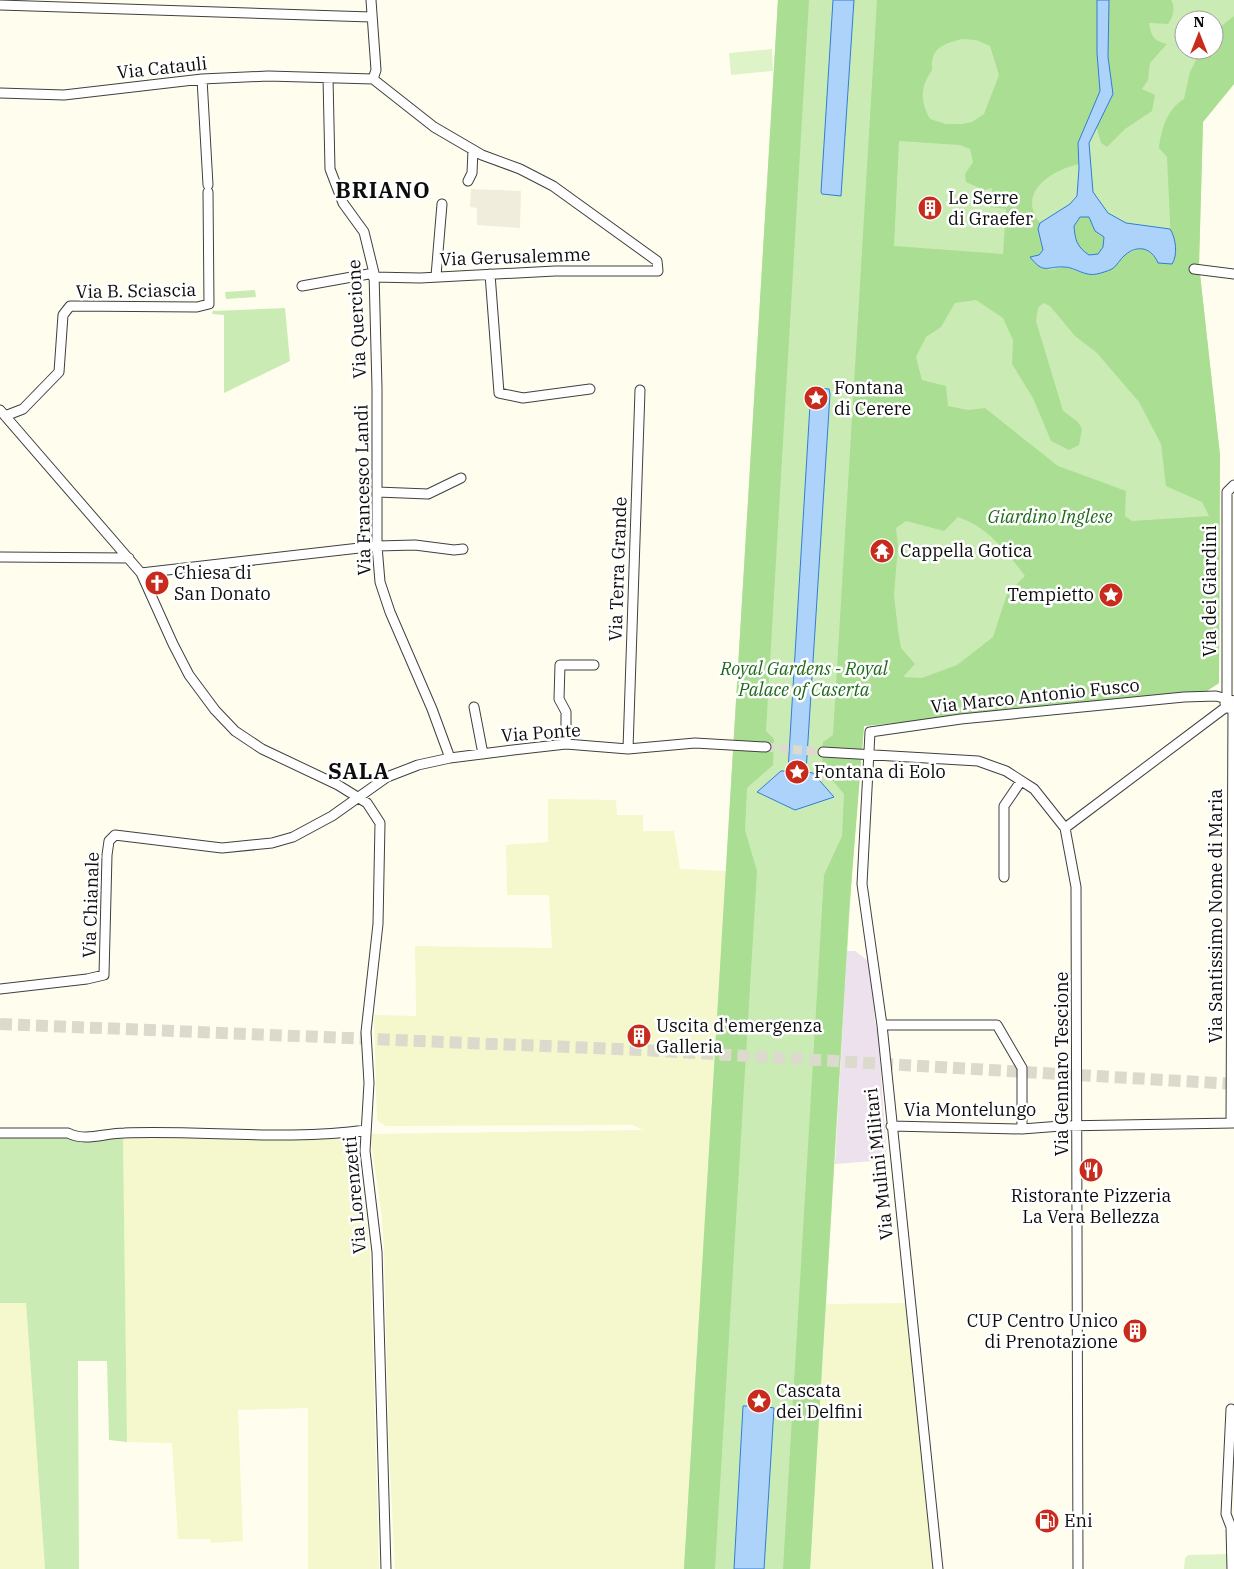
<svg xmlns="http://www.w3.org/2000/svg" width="1234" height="1569" viewBox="0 0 1234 1569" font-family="'IBM Plex Serif',serif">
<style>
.industrial{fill:#ede1ed}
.farmland{fill:#f5f7cc}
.green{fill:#caecb4;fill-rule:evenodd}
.forest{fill:#aade92;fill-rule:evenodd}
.pitch{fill:#def3c7}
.plaza{fill:#f0eddc}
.water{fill:#aed3fb;stroke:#307dd7;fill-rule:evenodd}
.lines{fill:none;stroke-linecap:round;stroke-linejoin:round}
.minor-tunnel{stroke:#dbdacc;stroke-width:9;stroke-dasharray:9 4.5;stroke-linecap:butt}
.highway-tunnel{stroke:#dbdacc;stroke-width:12;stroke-dasharray:12 6;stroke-linecap:butt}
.minor-casing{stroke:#404040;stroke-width:11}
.minor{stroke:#fff;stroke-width:9}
.labels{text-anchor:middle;stroke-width:5;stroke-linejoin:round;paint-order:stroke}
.street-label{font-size:18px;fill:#0d0d0d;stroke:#fff}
.poi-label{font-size:18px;fill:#0d0d0d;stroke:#fff;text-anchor:start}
.park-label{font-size:18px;font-style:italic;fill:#1e6a19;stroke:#fff}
.district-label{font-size:22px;font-weight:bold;letter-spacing:1px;fill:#0d0d0d;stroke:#fff}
</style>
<rect width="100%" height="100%" fill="#fffeee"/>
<path class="industrial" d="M847 951H855L871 963 875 1021 878 1032 887 1160 835 1164Z"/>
<path class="farmland" d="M548 799 616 800 617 815H643V831H674L680 869 726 871 684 1569H395L389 1449 384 1249 382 1217 370 1134 643 1130 633 1125 386 1126 377 1120 374 1015 416 1016 415 946 552 948 549 895H507L506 845 548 842Z
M123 1134 354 1136 357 1138 370 1253 379 1569H308V1408L238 1410 243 1541 211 1543 210 1539H178L172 1443 127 1442Z
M0 1303H26L45 1569H0Z
M911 1303 938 1569H810L826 1304Z"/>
<path class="green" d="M778 0H1234V84L1203 122 1199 265 1220 455 1219 683 1204 693 864 726 852 872 810 1569H684ZM1184 20H1214V50H1184Z
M255 290 256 297 226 299 225 292Z
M285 308 290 361 224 393V315L212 314 213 311Z
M0 1134H123L127 1442 109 1440 107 1361H78L79 1569H45L26 1303H0Z"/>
<path class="forest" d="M778 0H809L766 731 774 739 773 765 747 788 745 830 757 871 715 1569H684Z
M877 0H1097V53L1100 91 1078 143 1079 164C1052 170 1016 192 1040 223L1038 229 1043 250 1039 255 1030 257 1049 270 1064 267 1080 272 1112 269 1126 254 1142 248 1172 264 1167 157 1159 148C1161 130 1167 109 1184 99L1190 72 1201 50H1214V32L1234 16V84L1203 122 1199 265 1220 455 1219 683 1204 693 864 726 849 912 810 1569H783L824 875 842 836 844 794 822 768 823 742 833 735ZM962 39 976 40 990 46 999 75 984 114 972 122 962 124H946L930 119C920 100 920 88 932 70 930 48 943 44 962 39ZM899 141 960 145 970 149 973 162 965 174 966 182 984 190 992 188 991 207 1006 209 1003 254 894 246ZM976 300 1003 318 1013 340 1012 364 1033 398 1051 441 1069 450 1079 445 1082 429 1078 422 1063 411 1036 321 1038 308 1043 303 1050 306 1075 336 1097 353 1139 402 1161 444 1166 486 1202 502 1209 516 1132 521 1125 516 1126 491 1058 466 985 408 968 410 948 406 946 386 922 380 916 357 926 337 941 327 955 303ZM958 517C989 528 1006 551 1025 576L1007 594 993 637 957 665 922 678 903 677 915 664 901 648 898 630 894 595 898 546 896 528 906 521 944 531Z
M1109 0H1171C1176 8 1173 17 1168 24L1149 23C1151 36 1154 41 1167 44L1150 63 1148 80 1142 89 1155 95 1152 111 1125 129 1107 147 1101 143 1096 126 1113 94 1108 57Z
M1080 217H1090L1095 231 1104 237 1103 247 1098 255H1089C1077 247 1075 240 1074 226Z"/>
<path class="pitch" d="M772 49 773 71 731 75 729 53Z
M1227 1554V1569H1184L1185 1558 1188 1555Z"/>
<path class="plaza" d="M471 189 521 191 520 228 477 225V208L470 207Z"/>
<path class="water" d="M833 0H854L841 196 822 194 821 192Z
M1097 0H1109L1108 57 1113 94 1089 143 1093 192 1108 213 1126 223 1170 229C1176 238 1178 255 1172 264L1158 263C1152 248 1138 244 1125 255 1120 259 1117 266 1112 269 1108 271 1101 273 1097 274 1085 277 1075 267 1064 267 1047 266 1044 275 1030 257L1039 255 1043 250 1038 229 1040 223 1070 204 1077 196 1079 168 1078 143 1100 91 1097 53ZM1080 217H1089L1095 231 1104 237 1103 247 1098 254 1089 255C1077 247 1075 240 1074 226Z
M811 388 829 389 830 394 806 772 813 773 834 797 795 810 757 792 781 771H788Z
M760 1401 768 1407 774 1408 764 1569H734L743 1406H750L753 1402Z"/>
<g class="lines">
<path class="minor-tunnel" d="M766 747 823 752"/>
<path class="highway-tunnel" d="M0 1024 643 1050 1234 1084"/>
<defs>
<path id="minor" d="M371 0 376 70 373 79
M0 5 371 17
M328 78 330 169 343 203 364 232 374 273 377 388V546L380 582 390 612 432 709 450 758
M202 79 208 185
M0 93 64 95 202 79 268 76 373 79 434 127 482 155 520 169 553 186 657 261 658 271H555L420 278 373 277
M468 181 472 173 473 150
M1194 269 1234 274
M490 274 499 393 523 398 590 389
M436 276 442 204
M302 286 374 273
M0 410 141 573 173 644 189 675 215 710 235 731 262 749 338 785 367 803 380 823 378 924 366 1032 369 1083 365 1151 377 1252 386 1569
M5 416 23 409 59 372 63 315 70 306 197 307 209 304 208 192
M1234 485 1227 492V700L1225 703 1227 708 1234 709
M377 492 428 494 461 478
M0 557 129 558
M141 573 377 546 415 545 454 550 463 549
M474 707 483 754
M566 744V712L559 699 560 665H594
M628 749 640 390
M823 752 978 761 1006 771 1034 789 1065 828 1076 887 1078 1569
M1065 828 1226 707
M1004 877V806L1021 781
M0 989 87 979 104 975 107 855 109 841 115 835 222 848 272 843 293 837 332 816 387 777 418 765 450 758 513 750 566 744 628 749 695 743 766 747
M882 1025H997L1022 1068V1129
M1231 1123 1233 709
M891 1126 1022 1129 1061 1126 1234 1123
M0 1133H68C85 1142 105 1133 124 1133 204 1130 286 1141 366 1130
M1231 1409 1226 1514 1231 1527 1232 1569
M938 1569 882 1025 862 884 870 732 961 719 1184 697 1216 696 1234 701"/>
</defs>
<use href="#minor" class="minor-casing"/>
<use href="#minor" class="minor"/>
</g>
<defs>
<symbol id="building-disc" viewBox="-11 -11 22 22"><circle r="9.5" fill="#c82b1b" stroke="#fff"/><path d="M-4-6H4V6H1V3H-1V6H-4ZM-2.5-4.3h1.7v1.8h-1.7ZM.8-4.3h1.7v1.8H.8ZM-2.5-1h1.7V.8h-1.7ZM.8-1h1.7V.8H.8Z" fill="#fff"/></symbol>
<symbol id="sight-disc" viewBox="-11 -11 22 22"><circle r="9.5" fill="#c82b1b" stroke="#fff"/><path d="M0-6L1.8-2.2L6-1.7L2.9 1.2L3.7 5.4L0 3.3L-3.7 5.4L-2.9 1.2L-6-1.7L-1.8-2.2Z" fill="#fff"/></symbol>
<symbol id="temple-disc" viewBox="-11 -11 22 22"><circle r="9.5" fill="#c82b1b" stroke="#fff"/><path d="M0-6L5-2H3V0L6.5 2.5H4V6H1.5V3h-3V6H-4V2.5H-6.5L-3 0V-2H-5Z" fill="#fff"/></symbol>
<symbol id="church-disc" viewBox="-11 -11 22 22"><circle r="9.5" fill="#c82b1b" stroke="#fff"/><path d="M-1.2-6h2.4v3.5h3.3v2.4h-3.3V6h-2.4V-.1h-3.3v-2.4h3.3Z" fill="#fff"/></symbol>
<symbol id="restaurant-disc" viewBox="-11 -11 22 22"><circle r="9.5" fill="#c82b1b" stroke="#fff"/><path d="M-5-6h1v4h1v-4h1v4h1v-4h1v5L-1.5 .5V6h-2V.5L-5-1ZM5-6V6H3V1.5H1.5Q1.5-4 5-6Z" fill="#fff"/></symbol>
<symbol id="fuel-disc" viewBox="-11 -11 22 22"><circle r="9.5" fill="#c82b1b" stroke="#fff"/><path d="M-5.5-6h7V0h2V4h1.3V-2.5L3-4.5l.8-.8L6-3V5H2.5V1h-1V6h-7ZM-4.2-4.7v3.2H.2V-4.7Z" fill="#fff"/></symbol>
</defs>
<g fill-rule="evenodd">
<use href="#building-disc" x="916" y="194" width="28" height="28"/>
<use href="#sight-disc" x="802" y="384" width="28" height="28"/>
<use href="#temple-disc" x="868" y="537" width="28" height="28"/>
<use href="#church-disc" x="143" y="569" width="28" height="28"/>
<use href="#sight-disc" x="1097" y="581" width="28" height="28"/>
<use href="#sight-disc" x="783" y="758" width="28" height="28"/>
<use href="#building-disc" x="625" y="1022" width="28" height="28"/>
<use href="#restaurant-disc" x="1077" y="1156" width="28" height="28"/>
<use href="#building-disc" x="1121" y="1317" width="28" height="28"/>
<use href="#sight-disc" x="745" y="1387" width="28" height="28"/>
<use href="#fuel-disc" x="1033" y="1507" width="28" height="28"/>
</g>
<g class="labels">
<g class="street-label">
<text transform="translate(162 68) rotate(-6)" y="6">Via Catauli</text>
<text transform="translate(515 257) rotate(-2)" y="6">Via Gerusalemme</text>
<text transform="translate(136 291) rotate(-1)" y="6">Via B. Sciascia</text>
<text transform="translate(357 319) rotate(-93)" y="6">Via Quercione</text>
<text transform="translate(363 490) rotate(-91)" y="6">Via Francesco Landi</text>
<text transform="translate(618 569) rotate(-88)" y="6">Via Terra Grande</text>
<text transform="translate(1210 591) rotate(-90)" y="6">Via dei Giardini</text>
<text transform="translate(1035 696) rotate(-6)" y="6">Via Marco Antonio Fusco</text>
<text transform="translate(541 733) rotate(-4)" y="6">Via Ponte</text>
<text transform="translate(91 905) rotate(-88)" y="6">Via Chianale</text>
<text transform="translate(1216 916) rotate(-90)" y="6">Via Santissimo Nome di Maria</text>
<text transform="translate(1062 1064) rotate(-90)" y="6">Via Gennaro Tescione</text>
<text x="970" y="1116">Via Montelungo</text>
<text transform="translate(879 1164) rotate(-96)" y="6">Via Mulini Militari</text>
<text transform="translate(355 1195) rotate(-95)" y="6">Via Lorenzetti</text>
</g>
<g class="poi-label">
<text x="948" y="204">Le Serre<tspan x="948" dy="21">di Graefer</tspan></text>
<text x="834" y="394">Fontana<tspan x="834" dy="21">di Cerere</tspan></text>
<text x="900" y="557">Cappella Gotica</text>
<text x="174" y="579">Chiesa di<tspan x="174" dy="21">San Donato</tspan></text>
<text x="1094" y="601" text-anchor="end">Tempietto</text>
<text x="814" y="778">Fontana di Eolo</text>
<text x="656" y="1032">Uscita d'emergenza<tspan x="656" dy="21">Galleria</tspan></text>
<text x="1091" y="1202" text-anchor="middle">Ristorante Pizzeria<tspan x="1091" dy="21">La Vera Bellezza</tspan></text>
<text x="1118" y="1327" text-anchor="end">CUP Centro Unico<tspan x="1118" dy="21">di Prenotazione</tspan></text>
<text x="776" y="1397">Cascata<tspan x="776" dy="21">dei Delfini</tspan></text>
<text x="1064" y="1527">Eni</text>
</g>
<g class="park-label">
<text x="1050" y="523">Giardino Inglese</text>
<text x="804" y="675">Royal Gardens - Royal<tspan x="804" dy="21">Palace of Caserta</tspan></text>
</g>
<g class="district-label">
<text x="383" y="198">BRIANO</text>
<text x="359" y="779">SALA</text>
</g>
</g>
<g transform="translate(1199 35)"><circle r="24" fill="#ffffff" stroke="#9e9e9e"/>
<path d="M0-4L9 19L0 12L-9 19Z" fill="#c82b1b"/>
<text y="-8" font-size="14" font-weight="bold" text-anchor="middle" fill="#0d0d0d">N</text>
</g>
</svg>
